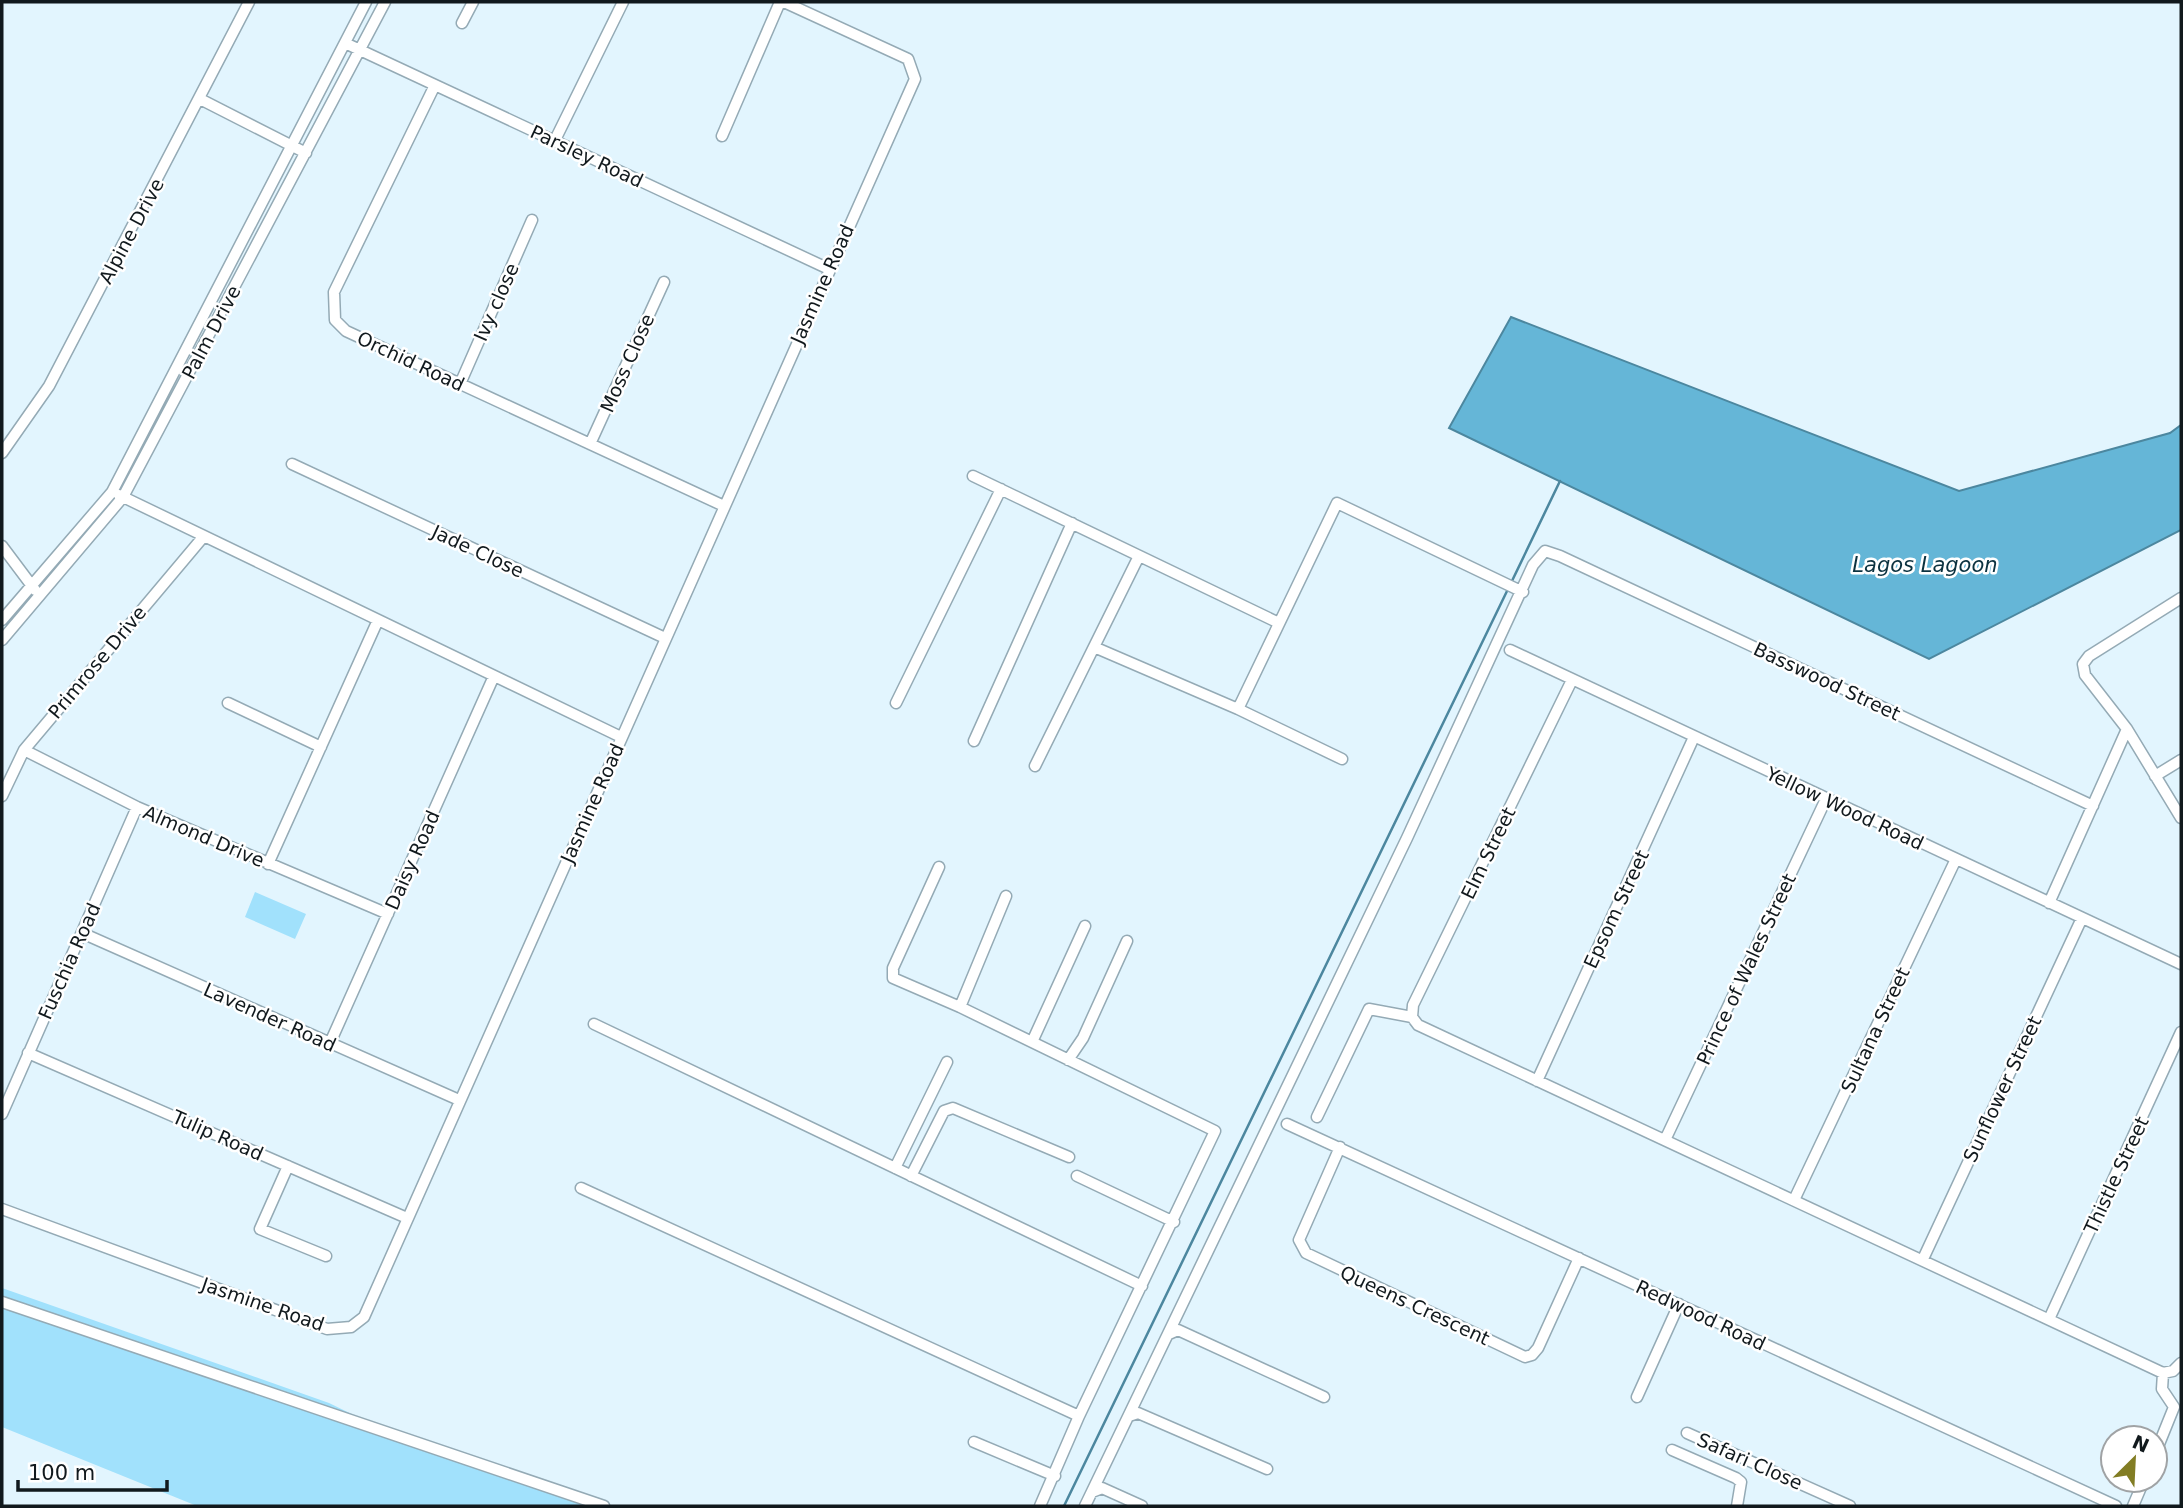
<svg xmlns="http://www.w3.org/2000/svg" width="2183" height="1508" viewBox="0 0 2183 1508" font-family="'DejaVu Sans',sans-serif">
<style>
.green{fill:#a1e1fc}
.water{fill:#65b6d7;stroke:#4c879f;stroke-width:2}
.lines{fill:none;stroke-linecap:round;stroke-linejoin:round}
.stream{stroke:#4c879f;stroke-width:2.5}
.minor-casing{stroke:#94aab5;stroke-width:13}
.minor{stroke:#fff;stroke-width:10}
.labels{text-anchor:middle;stroke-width:5;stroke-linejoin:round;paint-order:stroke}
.street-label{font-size:19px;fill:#11191d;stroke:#fff}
.water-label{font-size:21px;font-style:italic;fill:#0b3240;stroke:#fff}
</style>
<rect width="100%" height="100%" fill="#e2f5fe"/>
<path class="green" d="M255 892 306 914 295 939 245 917Z
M2 1288 329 1403 401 1438 603 1506H197L2 1427Z"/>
<path class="water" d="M1511 317 1959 491 2170 433 2181 425V530L1929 659 1449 428Z"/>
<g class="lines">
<path class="stream" d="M1511 583 1560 481
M1064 1506 1508 589"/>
<defs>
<path id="minor" d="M462 23 473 2
M345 43 829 269
M435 85 334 292 335 320 346 331 724 506
M200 99 306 153
M722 136 780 2
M555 140 623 2
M460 384 532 220
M590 444 664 282
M2 453 49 386 249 2
M292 464 665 638
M973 476 1279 623
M119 495 621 737
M2 546 35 590
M2181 598 2089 656 2083 664 2085 675 2127 729 2181 818
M2 620 112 492 366 2
M2 640 123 497 385 2
M1094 647 1238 709 1342 759
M1510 650 2181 964
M1572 680 1413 1005 1412 1017 1418 1025 2163 1373 2173 1371 2181 1363
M228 703 321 747
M896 703 1001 489
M1238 709 1337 503 1523 592
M974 741 1072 523
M24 750 137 807 388 914
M1035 766 1139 556
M2155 776 2181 760
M2 796 24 750 204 536
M268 864 378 620
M939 867 893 968V978L960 1007 1215 1131 1079 1416 1040 1506
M2049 903 2127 729
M82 933 459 1100
M960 1007 1006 896
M594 1024 1142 1286
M1032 1042 1085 926
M330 1043 494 676
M28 1053 407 1218
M1068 1060 1083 1038 1127 941
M1537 1081 1694 737
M2 1114 137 807
M1317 1117 1369 1009 1412 1017
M1287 1124 2116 1506
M1665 1140 1826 799
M1340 1147 1299 1240 1306 1253 1525 1357 1532 1355 1538 1348 1579 1258
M288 1166 260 1229 326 1256
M895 1168 947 1062
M911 1176 944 1111 953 1108 1069 1157
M1077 1176 1174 1222
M581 1188 1079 1416
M1794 1200 1956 859
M2 1209 327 1329 351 1327 364 1317 915 79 908 59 784 2
M1923 1259 2082 918
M2 1302 604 1506
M2050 1317 2181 1032
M1169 1334 1178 1330 1324 1397
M1637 1397 1679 1304
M1129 1416 1138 1413 1267 1469
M1687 1433 1850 1506
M974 1442 1055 1476
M1672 1450 1736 1478 1741 1482 1737 1506
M2155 1454 2174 1407 2162 1389 2163 1373
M1092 1492 1102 1488 1142 1506
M1085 1506 1407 838 1533 565 1545 551 1560 556 2093 806
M2133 1506 2144 1480"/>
</defs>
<use href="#minor" class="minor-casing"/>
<use href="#minor" class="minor"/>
</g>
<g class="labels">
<g class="street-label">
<text transform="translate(587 156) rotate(25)" y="7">Parsley Road</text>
<text transform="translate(131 231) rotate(-62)" y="7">Alpine Drive</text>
<text transform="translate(822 284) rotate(-66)" y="7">Jasmine Road</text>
<text transform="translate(496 302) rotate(-66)" y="7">Ivy close</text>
<text transform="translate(211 332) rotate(-62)" y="7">Palm Drive</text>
<text transform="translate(411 361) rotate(25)" y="7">Orchid Road</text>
<text transform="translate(627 363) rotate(-66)" y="7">Moss Close</text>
<text transform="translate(478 551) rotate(25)" y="7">Jade Close</text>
<text transform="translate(97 662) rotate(-50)" y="7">Primrose Drive</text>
<text transform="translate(1827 681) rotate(25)" y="7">Basswood Street</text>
<text transform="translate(592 803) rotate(-66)" y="7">Jasmine Road</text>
<text transform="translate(1845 808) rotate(25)" y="7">Yellow Wood Road</text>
<text transform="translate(204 836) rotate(23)" y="7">Almond Drive</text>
<text transform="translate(1488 853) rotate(-64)" y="7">Elm Street</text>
<text transform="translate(412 860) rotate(-66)" y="7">Daisy Road</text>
<text transform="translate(1616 909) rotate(-65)" y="7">Epsom Street</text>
<text transform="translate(69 961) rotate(-66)" y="7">Fuschia Road</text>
<text transform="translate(1746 969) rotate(-65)" y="7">Prince of Wales Street</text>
<text transform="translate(270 1017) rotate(24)" y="7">Lavender Road</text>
<text transform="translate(1875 1030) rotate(-65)" y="7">Sultana Street</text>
<text transform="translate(2002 1089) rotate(-65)" y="7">Sunflower Street</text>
<text transform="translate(218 1135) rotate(24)" y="7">Tulip Road</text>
<text transform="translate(2116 1175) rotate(-65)" y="7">Thistle Street</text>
<text transform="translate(263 1304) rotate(19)" y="7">Jasmine Road</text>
<text transform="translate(1415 1305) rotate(25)" y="7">Queens Crescent</text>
<text transform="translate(1701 1315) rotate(25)" y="7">Redwood Road</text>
<text transform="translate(1750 1461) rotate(24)" y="7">Safari Close</text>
</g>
<g class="water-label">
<text x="1925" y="572">Lagos Lagoon</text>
</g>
</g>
<rect width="2183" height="1508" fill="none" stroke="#11191d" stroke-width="7"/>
<g transform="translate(2134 1459) rotate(24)"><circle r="33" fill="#ffffff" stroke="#a0a3a5" stroke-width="2"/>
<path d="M0-5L12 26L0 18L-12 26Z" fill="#827d24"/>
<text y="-10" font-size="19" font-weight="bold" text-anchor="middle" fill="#11191d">N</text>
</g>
<path d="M18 1480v10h149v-10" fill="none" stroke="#11191d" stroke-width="3.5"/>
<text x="28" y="1480" font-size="21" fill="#11191d" stroke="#ffffff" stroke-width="5" paint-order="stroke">100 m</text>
</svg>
